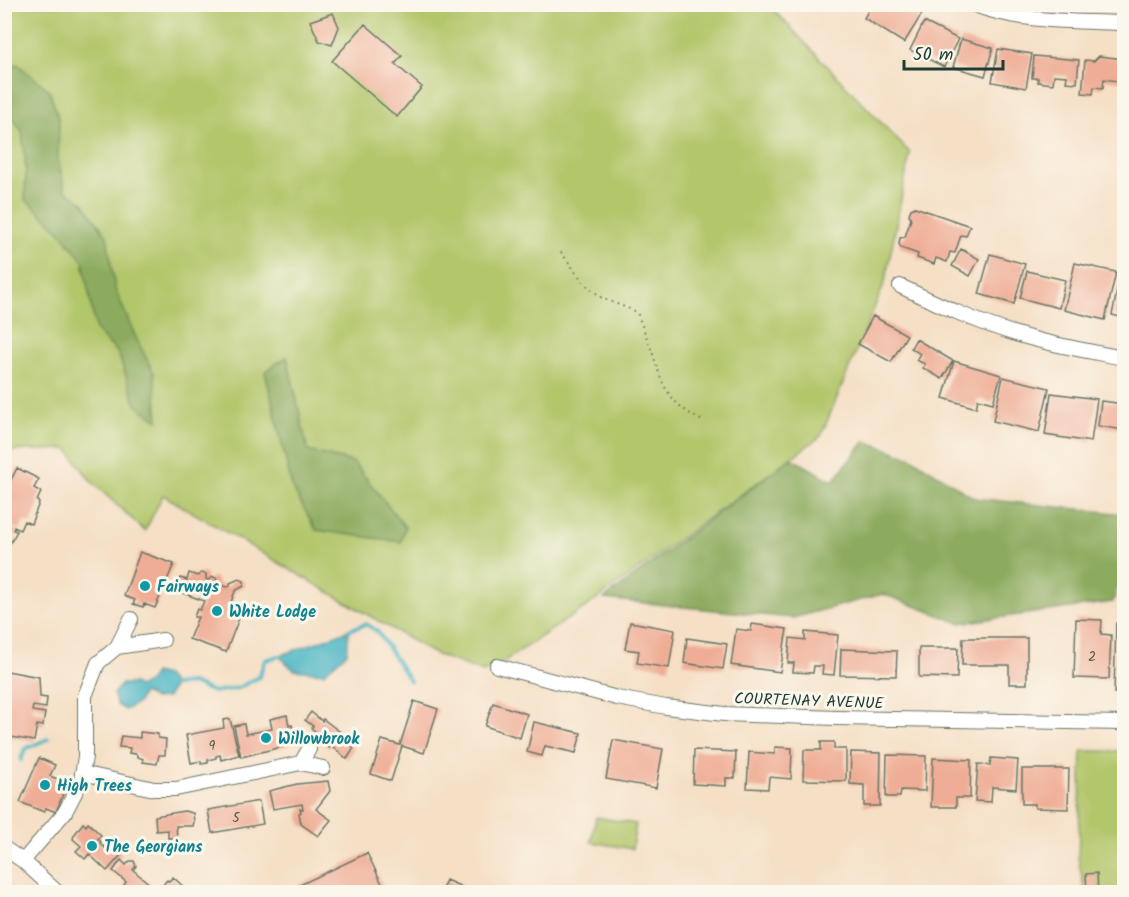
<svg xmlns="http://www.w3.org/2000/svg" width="1129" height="897" viewBox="0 0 1129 897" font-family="Kalam,sans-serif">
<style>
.green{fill:#b2c66a;stroke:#68824f;stroke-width:1.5}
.forest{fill:#8dab5e;stroke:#567449;stroke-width:1.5}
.water{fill:#46b3c3;stroke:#32787c;stroke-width:1.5}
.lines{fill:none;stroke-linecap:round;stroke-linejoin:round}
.stream{stroke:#46b3c3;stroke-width:4}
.building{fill:#efad95}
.minor-casing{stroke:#6a7667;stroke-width:16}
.path{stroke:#6a7667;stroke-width:2;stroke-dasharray:1.5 4.5;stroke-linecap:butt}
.minor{stroke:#fff;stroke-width:14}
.culture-dot{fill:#0f9aa8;stroke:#fbf7ec;stroke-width:2}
.labels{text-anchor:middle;stroke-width:6;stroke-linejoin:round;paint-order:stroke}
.number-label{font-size:14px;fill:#53594c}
.culture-label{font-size:16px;font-weight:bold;fill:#0d838f;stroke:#fbf7ec;text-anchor:start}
.street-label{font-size:16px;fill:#1f3d34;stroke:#fbf7ec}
</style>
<rect width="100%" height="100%" fill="#fbf7ec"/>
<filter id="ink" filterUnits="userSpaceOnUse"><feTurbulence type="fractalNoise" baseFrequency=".0167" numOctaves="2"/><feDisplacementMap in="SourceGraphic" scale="12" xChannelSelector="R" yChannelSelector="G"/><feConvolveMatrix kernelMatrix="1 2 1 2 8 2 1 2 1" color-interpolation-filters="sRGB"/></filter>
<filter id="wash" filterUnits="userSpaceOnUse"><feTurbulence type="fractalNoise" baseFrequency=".008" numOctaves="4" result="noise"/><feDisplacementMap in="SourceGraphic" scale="24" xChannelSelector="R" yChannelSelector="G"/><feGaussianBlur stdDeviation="1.35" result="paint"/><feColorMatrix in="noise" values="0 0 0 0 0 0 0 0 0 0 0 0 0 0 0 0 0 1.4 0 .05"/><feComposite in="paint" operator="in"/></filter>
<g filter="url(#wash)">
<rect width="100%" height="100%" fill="#f5dfc5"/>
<path class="green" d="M4 5H769L910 153 885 282 821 436 592 603 497 666 483 672 435 654 163 495 145 531 90 480 68 449 5 451Z
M1082 751H1124V892H1085L1078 858Z
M596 817 636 824 632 849 591 842Z"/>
<path class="forest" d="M17 64 49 90 59 119 58 159 65 190 83 202 107 236 115 289 136 338 154 373 158 420 136 405 118 353 96 331 83 261 57 228 25 199 26 170 22 131 5 108V68Z
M287 357 308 451 353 462 405 527 401 542 316 530 292 487 265 371Z
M865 441 912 458 974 498 1124 514V564L1113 602 960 623 883 594 793 618 604 599 791 458 833 481Z"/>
<path class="water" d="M349 630 347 653 324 673 294 670 279 656Z
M154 673 166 676 174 685 167 698 154 699 143 693 137 704 125 710 117 705 113 694 122 684H134L138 687 148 683Z"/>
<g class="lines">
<path class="stream" d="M349 630 366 624 377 631 410 681
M174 685 192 683 213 692 238 688 259 677 265 660 279 656
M21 760 25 749 48 739"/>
</g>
<g id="blocks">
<path class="building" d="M872 4H908L922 14 904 43 864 18Z
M333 13 339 27 332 45 319 41 310 21Z
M924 22 958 39 944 67 910 50Z
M365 24 402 56 395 64 422 87 397 117 332 61Z
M961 39 993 48 985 76 953 67Z
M998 49 1032 54 1026 88 992 82Z
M1034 56 1079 60 1077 83 1066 82 1067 76 1054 75 1053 84 1038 82V78H1032Z
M1099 56 1124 59V82L1104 79 1103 88 1094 87 1093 94 1082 93 1085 60 1094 61Z
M915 207 970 226 966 236 961 235 955 253 950 252 947 262 936 258 934 264 917 258 918 254 901 248 899 244 900 238 905 237 911 219 909 214 911 209Z
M961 249 979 259 970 276 952 266Z
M990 254 1025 264 1014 304 979 294Z
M1075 263 1116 272 1105 320 1064 310Z
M1027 271 1065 280 1059 308 1020 298Z
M1121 272H1124V318L1112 315Z
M873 316 907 335 891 362 858 344Z
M916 339 953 361 942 379 923 368 925 364 916 360 920 354 911 348Z
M954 361 1001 375 993 403 978 399 976 408 943 398Z
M1003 377 1049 388 1039 432 993 421Z
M1051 393 1097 399 1091 442 1045 435Z
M1101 401 1124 404V430L1098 426Z
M17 468 39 479 34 488 41 492 37 501 39 503 31 524 24 521 20 530 14 527 13 530 17 531 7 549 4 548V494Z
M140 552 174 564 155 608 144 604 143 607 133 604 135 600 124 596Z
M189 573 198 576 201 573 206 574V579L208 580 213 577 216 578 218 584 227 587 230 586V583L239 579 244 581V586L235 591 229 608 241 613 226 652 189 639 198 617H194L197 609 200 610 204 601 175 590 180 578 187 580Z
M1076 619 1102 620 1101 634 1111 635 1109 679 1074 678Z
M630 622 675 630 669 668 637 663 639 651 625 649Z
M1116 623 1124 624V693H1114Z
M752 624 787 629 780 672 731 665 736 629 751 631Z
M805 632 838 635 834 675 822 674 823 666H814L813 673 793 672 794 663H788L790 638 805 640Z
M687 638 727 644 723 669 684 663Z
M963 638H1027V684H1009V665H962Z
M919 648H958L957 678 919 677Z
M841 649 897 651 896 676 840 675Z
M7 671 39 677 40 697 47 698 46 708 33 706 32 711 45 713 43 726 37 725 34 741 5 736 9 709 4 708V673H7Z
M414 701 438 709 424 753 402 746 391 781 371 774 382 740 400 745Z
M493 703 527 714 520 738 485 726Z
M311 712 322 721 323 719 348 738 345 741 354 748 347 759 331 745 329 748 319 741 320 738 314 733 315 731 311 728 313 726 305 720Z
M287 715 289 726 292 725 296 742 290 743V745L241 757 234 726 244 724 246 734 272 729 270 719Z
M230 719 239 755 221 760 220 755 216 756V758L208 760V763L201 764V761L191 763 186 735 224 728 223 720Z
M534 722 581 733 576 753 545 746 542 756 527 752Z
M140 732 158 734V738L166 739 165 755H159L157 764 143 762V759L138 757 136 754 129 753 130 748 119 747 121 736 140 738Z
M613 740 663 749 656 788 606 779Z
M821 742H834V749H846V781L803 780 804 750H821Z
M775 747 792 748 791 779 769 777 768 789 747 788 749 752 775 754Z
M694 750 736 752 735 778H726V786L693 784Z
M851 752 881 753 880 806H864V785L850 784Z
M887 755 926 756 925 791 901 790 900 797H886Z
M39 758 55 765 50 776 60 780 59 783 66 786 56 812 46 808 44 812 20 802Z
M933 758 971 760 970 798H956V807H931Z
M991 758 1018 760 1016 789 992 787 991 802 975 801 978 764 990 765Z
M1022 769H1069L1068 809 1035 808V804H1022Z
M328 781 330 791 316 809 331 820 318 836 301 824 299 813 301 812 300 809H303L302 804 273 809 269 791 297 784Z
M259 801 263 824 212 833 208 810Z
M184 811 193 813 194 822 193 826H176L177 838H168V830L156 831 155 816Z
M83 823 86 826 88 823 101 835 98 839 101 842 100 843 109 852 114 847 122 854 107 871 89 854 85 859 76 851 81 846 73 839 74 835Z
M367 853 386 892H369L368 889 359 892H290L289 890Z
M121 860 126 865 130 861H134L136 866 133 870 158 891 167 880 169 881 173 877 185 888 182 892H129L130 891 124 885 126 882 113 871Z
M1097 873 1098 892H1087L1086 874Z
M446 880 462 887 460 892H441Z"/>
</g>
</g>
<g filter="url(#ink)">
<use href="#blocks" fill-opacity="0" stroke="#6a7667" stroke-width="1.5"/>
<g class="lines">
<defs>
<path id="minor" d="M972 4C1020 23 1074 21 1124 23
M900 286C938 304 976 322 1016 334 1051 345 1088 351 1124 358
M117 647 131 619
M497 666 617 698 666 707 724 714 836 718 1124 723
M301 763 309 749
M82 773 154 789H176L301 763 323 768
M4 848 23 861 57 892
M23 861 65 812 81 781 85 757V696L98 663 117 647 163 640"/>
</defs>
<use href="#minor" class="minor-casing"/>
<path class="path" d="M561 252 583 282 602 298 637 312C642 327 649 342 654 357 662 388 672 405 701 420"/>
<use href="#minor" class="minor"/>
</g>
</g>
<g class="culture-dot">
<circle cx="145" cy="586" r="6"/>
<circle cx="217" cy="611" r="6"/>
<circle cx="266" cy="738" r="6"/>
<circle cx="45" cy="785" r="6"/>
<circle cx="92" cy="846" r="6"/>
</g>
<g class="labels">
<g class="number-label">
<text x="1092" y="661">2</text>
<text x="212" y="750">9</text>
<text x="236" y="822">5</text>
</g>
<g class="culture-label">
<text x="157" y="592">Fairways</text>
<text x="229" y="617">White Lodge</text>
<text x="278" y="744">Willowbrook</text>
<text x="57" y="791">High Trees</text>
<text x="104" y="852">The Georgians</text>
</g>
<g class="street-label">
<text transform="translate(809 700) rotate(2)" y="6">COURTENAY AVENUE</text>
</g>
</g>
<rect width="1129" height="897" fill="none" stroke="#fbf7ec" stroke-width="24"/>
<path d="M904 60v9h99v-9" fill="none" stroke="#1f3d34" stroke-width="3"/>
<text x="913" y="60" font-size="18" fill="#1f3d34" stroke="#fbf7ec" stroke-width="4.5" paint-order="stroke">50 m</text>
</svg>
